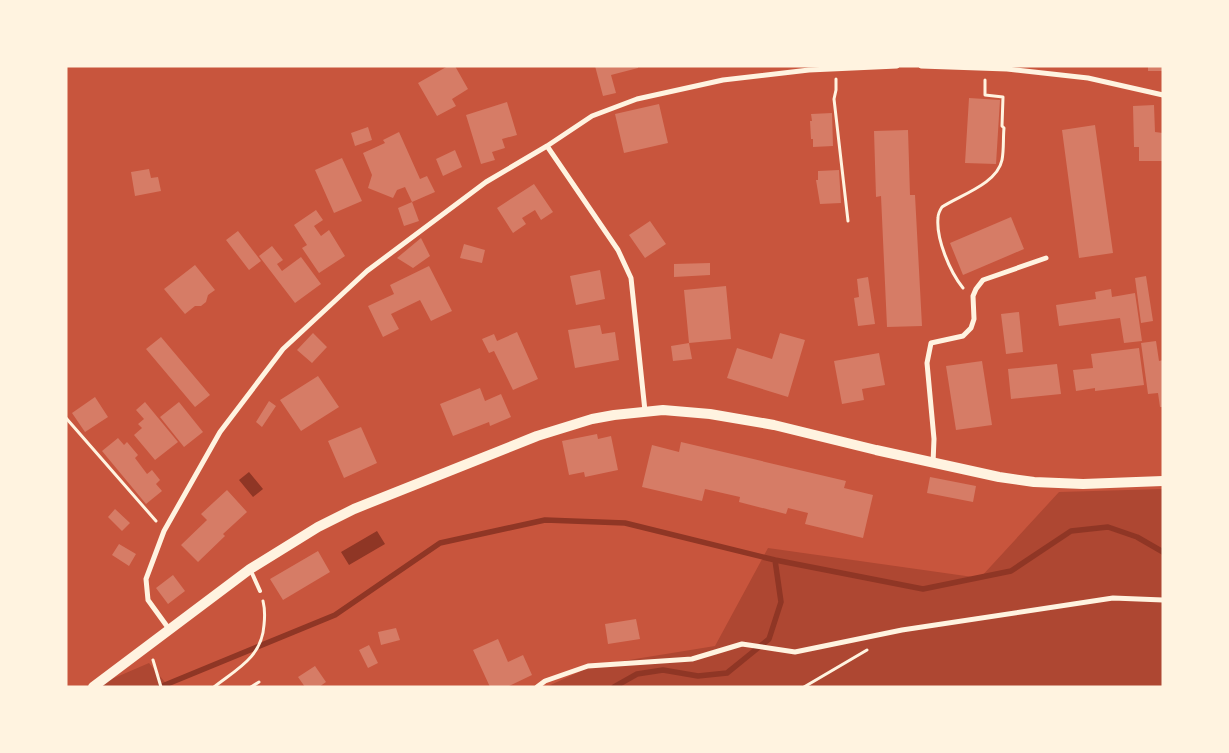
<svg xmlns="http://www.w3.org/2000/svg" width="1229" height="753" viewBox="0 0 1229 753" font-family="'Open Sans',sans-serif">
<style>
.green{fill:#ae4732}
.water{fill:#8f3625}
.lines{fill:none;stroke-linecap:round;stroke-linejoin:round}
.stream{stroke:#8f3625;stroke-width:5.5}
.building{fill:#d67c66}
.path{stroke:#fff3e0;stroke-width:3}
.service{stroke:#fff3e0;stroke-width:4}
.minor{stroke:#fff3e0;stroke-width:5}
.secondary{stroke:#fff3e0;stroke-width:10}
</style>
<rect width="100%" height="100%" fill="#c8553d"/>
<path class="green" d="M1163 489V687H546L592 666 715 646 768 548 980 578 1059 492Z
M149 663 169 687H96L98 685Z"/>
<path class="water" d="M249 472 263 489 253 497 239 480Z
M377 531 385 544 349 565 341 552Z"/>
<g class="lines">
<path class="stream" d="M160 687 335 615 440 543 545 520 625 523 775 560 923 589 1011 571 1071 531 1108 527 1137 537 1163 552
M614 687 637 674 663 670 698 676 727 673 769 639 781 602 775 560"/>
</g>
<path class="building" d="M448 66H455L468 89 452 99 456 106 437 116 418 83Z
M595 66H638V68L611 75 616 93 603 96Z
M1148 66H1163V71H1148Z
M969 98 1000 100 996 164 965 163Z
M507 102 517 135 502 139 505 148 492 152 495 160 481 164 466 115Z
M659 104 668 143 624 153 615 114Z
M1154 105 1155 132 1163 133V161H1139V147H1134L1133 106Z
M832 113 833 146 813 147V139H811L810 121H812L811 114Z
M1095 125 1113 253 1079 258 1062 130Z
M368 127 372 140 355 146 351 133Z
M908 130 910 195H915L922 326 887 327 881 196 876 197 874 131Z
M399 132 420 179 427 176 435 192 412 202 419 221 404 226 398 208 412 202 405 187 397 190 393 198 368 188 372 175 363 153 385 143 383 140Z
M455 150 462 167 443 176 436 159Z
M342 158 362 201 334 213 315 170Z
M149 169 151 178 158 177 161 191 135 196 131 172Z
M839 170 841 203 820 204 816 180H818V171Z
M534 184 553 212 541 220 535 210 522 218 526 224 513 233 497 208Z
M316 210 323 220 314 226 321 236 329 230 345 256 319 273 302 248 307 245 294 225Z
M1011 217 1024 249 963 275 950 243Z
M650 221 666 244 645 258 629 235Z
M238 231 261 261 249 270 226 240Z
M421 238 430 256 413 268 397 258Z
M464 244 485 250 482 263 460 258Z
M272 246 283 260 277 264 282 271 301 257 321 284 295 303 259 256Z
M710 263V275L674 277V264Z
M195 265 215 290 208 295 206 302 201 306H195L185 314 164 289Z
M429 266 452 311 431 321 420 300 391 314 399 329 383 337 368 306 394 294 390 285Z
M600 270 605 299 576 305 570 276Z
M1146 276 1153 321 1141 323 1135 278Z
M868 277 875 324 858 326 854 298 859 297 857 279Z
M726 286 731 339 689 343 684 290Z
M1111 289 1112 297 1135 293 1142 341 1124 343 1120 318 1059 326 1056 305 1096 299 1095 292Z
M1019 312 1023 352 1006 354 1001 314Z
M600 325 602 334 615 332 619 360 575 368 568 330Z
M517 332 538 379 513 390 494 351 489 353 482 339 494 334 497 341Z
M313 333 327 347 312 363 297 350Z
M780 333 805 340 788 397 727 378 737 348 772 359Z
M161 337 210 395 195 407 146 349Z
M1156 341 1159 361 1163 360V407H1160L1158 393 1148 394 1141 343Z
M689 343 692 359 673 361 671 346Z
M1139 348 1144 385 1095 391V388L1076 391 1073 370 1093 368 1091 354Z
M879 353 885 385 862 389 864 400 842 404 834 361Z
M982 361 992 425 956 430 946 366Z
M1057 364 1061 394 1011 399 1008 369Z
M318 376 339 407 301 431 280 400Z
M480 388 485 401 501 394 511 417 490 426 489 422 453 436 440 404Z
M95 397 108 417 85 432 72 413Z
M269 401 276 406 262 427 256 422Z
M145 402 178 442 155 460 134 435 142 428 138 424 144 419 136 410Z
M179 402 203 432 184 447 160 417Z
M361 427 377 463 344 478 328 441Z
M597 434 598 439 611 436 618 470 585 477 584 472 569 475 562 441Z
M118 438 124 445 127 442 138 455 135 458 147 474 152 470 160 480 156 484 162 491 146 504 102 451Z
M681 442 846 481 844 488 873 495 863 538 805 524 808 513 788 508 786 514 739 502 740 497 705 489 702 501 642 487 652 445 679 452Z
M930 477 976 486 973 502 927 493Z
M227 490 247 512 223 534 225 536 198 562 181 545 207 520 201 514Z
M115 509 130 523 122 531 108 517Z
M119 544 136 554 129 566 112 555Z
M318 551 330 572 283 600 270 579Z
M173 575 185 591 168 604 156 588Z
M636 619 640 639 608 644 605 624Z
M396 628 400 640 381 645 378 632Z
M498 639 508 662 523 655 532 675 507 687H490L473 650Z
M369 645 378 663 368 668 359 650Z
M315 666 326 682 319 687H305L298 677Z"/>
<g class="lines">
<path class="path" d="M836 79V90L834 99 848 221
M963 288C950 272 936 239 938 218 938 214 940 210 942 207 960 195 997 184 1002 160 1004 150 1003 138 1004 128L1002 126 1003 97 985 95V80
M66 418 156 521
M153 660 161 687
M214 687C237 669 262 657 264 625 265 616 265 609 263 601
M251 687 259 682
M804 687 867 650"/>
<path class="service" d="M251 571 260 591"/>
<path class="minor" d="M921 66 1007 69 1088 78 1163 95
M547 146 618 250 631 278 645 411
M933 463 934 439 927 363 931 343 963 336 971 328 974 319 973 296 976 289 983 280 1046 258
M169 629 148 600 146 579 164 531 220 432 283 349 367 271 486 182 547 146 592 116 637 99 723 80 809 70 897 66
M537 687 545 681 588 666 692 659 742 644 795 652 902 630 1113 598 1163 600"/>
<path class="secondary" d="M93 687 250 569 318 527 354 509 537 436 592 419 614 415 663 410 710 414 774 425 876 450 999 477 1034 482 1083 484 1163 481"/>
</g>
<rect width="1229" height="753" fill="none" stroke="#fff3e0" stroke-width="135"/>
</svg>
